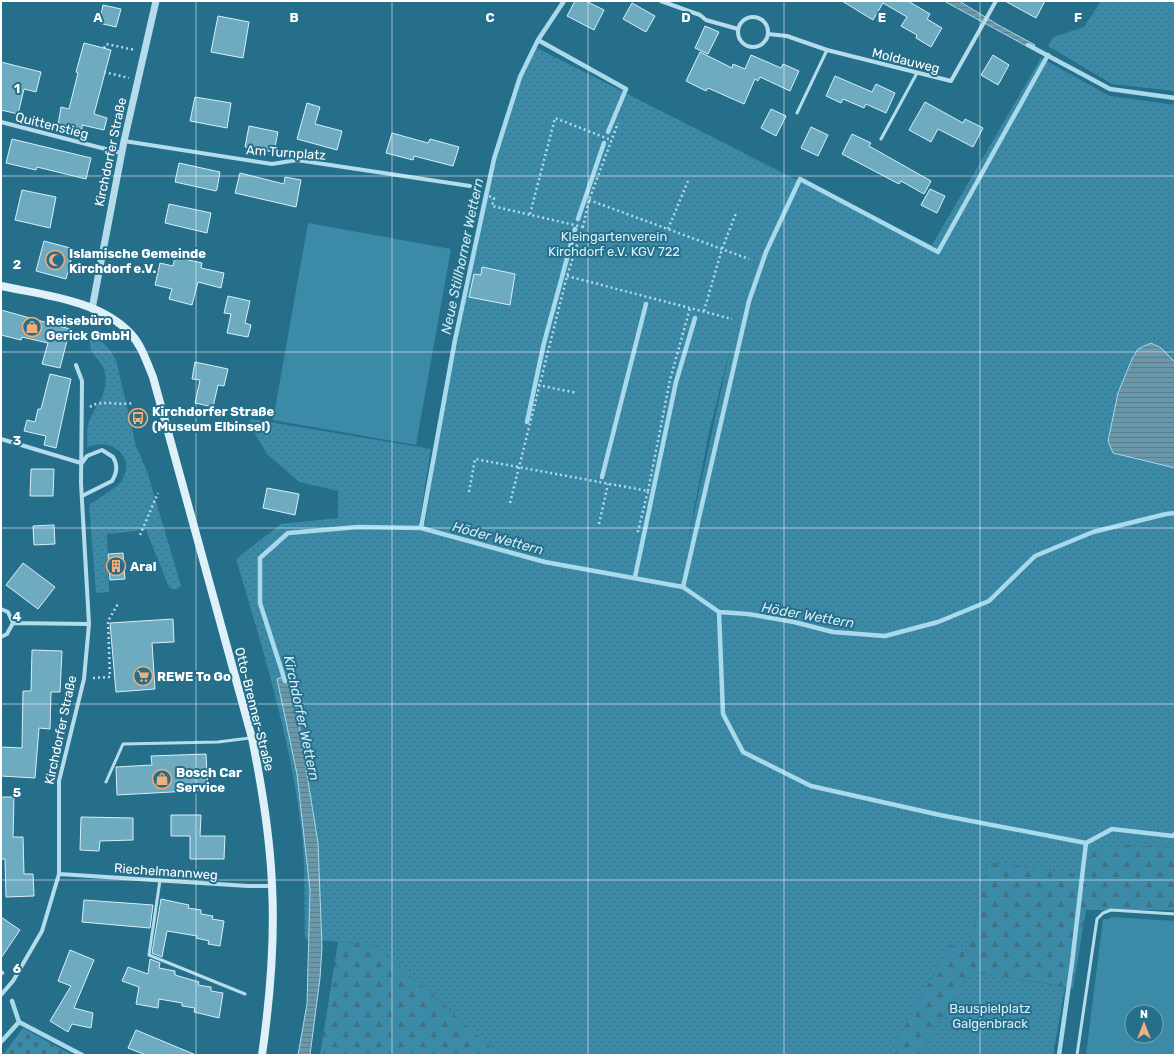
<svg xmlns="http://www.w3.org/2000/svg" width="1176" height="1056" viewBox="0 0 1176 1056" font-family="Rubik,sans-serif">
<style>
.green{fill:url(#green-dots);fill-rule:evenodd}
.forest{fill:url(#forest-firs)}
.cemetery{fill:url(#cemetery-stones)}
.pitch{fill:#3a8aa8;fill-rule:evenodd}
.water{fill:url(#water-rules);stroke:#a8daeb}
.lines{fill:none;stroke-linecap:round;stroke-linejoin:round}
.stream{stroke:#a8daeb;stroke-width:4.5}
.building{fill:#6eaac0;stroke:#d8eff8}
.path{stroke:#b4dcea;stroke-width:2.5;stroke-dasharray:2 3;stroke-linecap:butt}
.service{stroke:#b4dcea;stroke-width:3}
.minor{stroke:#b4dcea;stroke-width:4}
.tertiary{stroke:#b4dcea;stroke-width:7}
.secondary{stroke:#def1f8;stroke-width:8}
.grid{fill:none;stroke:#fff;stroke-width:1;stroke-opacity:0.55}
.labels{text-anchor:middle;stroke-width:4;stroke-linejoin:round;paint-order:stroke}
.street-label{font-size:13px;fill:#fff;stroke:#266f8b}
.park-label{font-size:13px;fill:#d8eff8;stroke:#266f8b}
.poi-label{font-size:13px;font-weight:bold;fill:#fff;stroke:#266f8b;text-anchor:start}
.water-label{font-size:14px;font-style:italic;fill:#d0ebf4;stroke:#266f8b}
.grid-label{font-size:13px;text-anchor:middle;font-weight:bold;fill:#fff;stroke:#266f8b;stroke-width:4;stroke-linejoin:round;paint-order:stroke}
</style>
<defs>
<pattern id="green-dots" width="8" height="8" patternUnits="userSpaceOnUse"><rect width="8" height="8" fill="#3a8aa8"/><path d="M2 2h.1M6 6h.1" fill="none" stroke="#417183" stroke-width="1.8" stroke-linecap="round"/></pattern>
<pattern id="forest-firs" width="22" height="20" patternUnits="userSpaceOnUse"><rect width="22" height="20" fill="#3a8aa8"/><path d="M5 1l3.5 6h-7zM16 11l3.5 6h-7z" fill="#417183"/></pattern>
<pattern id="cemetery-stones" width="16" height="16" patternUnits="userSpaceOnUse"><rect width="16" height="16" fill="#3a8aa8"/><path d="M2 7V4a2 2 0 0 1 4 0v3zM10 15v-3a2 2 0 0 1 4 0v3z" fill="#417183"/></pattern>
<pattern id="water-rules" width="6" height="5" patternUnits="userSpaceOnUse"><rect width="6" height="5" fill="#6998ab"/><path d="M0 2.5h6" fill="none" stroke="#5f7d8a"/></pattern>
</defs>
<rect width="100%" height="100%" fill="#266f8b"/>
<path class="green" d="M1101 1H1175V91L1112 84 1048 46 1053 37 1084 27Z
M533 46 795 179 932 245 1041 58 1110 96 1175 105V848L1126 845 1088 876 988 862 969 953 950 945 889 1055H499L376 945 305 939C304 902 306 864 301 827 290 737 262 646 236 559L281 524 338 518V491L299 482 267 454 250 425 251 419 431 449 419 523 425 524C438 442 451 360 466 279 481 200 498 119 533 46ZM731 345 686 551 709 432Z
M94 337C105 343 113 351 117 364L136 446 147 471 181 586C176 590 174 590 169 587L146 530 107 534 109 592 96 593 89 505C97 499 117 488 122 480 136 457 112 437 87 447 88 439 86 426 90 419 97 403 109 392 105 373 103 359 85 353 91 338Z
M970 971 1065 987 1053 1055H919Z"/>
<path class="forest" d="M1126 845 1175 848V910H1086L1073 988 970 971 919 1055H889L950 945 969 953 988 862 1088 876 1092 850Z
M338 942 376 945 499 1055H320Z"/>
<path class="cemetery" d="M23 1028 72 1055H3Z"/>
<path class="pitch" d="M308 223 451 249 416 445 273 420Z
M1111 917 1175 921V1055H1086L1103 919H1110ZM1132 1012H1156V1036H1132Z"/>
<path class="water" d="M944 1H959L1000 26 1035 45 1032 49Z
M1151 343 1161 348 1175 362V468L1113 453 1108 441 1118 393 1132 359 1138 349Z
M291 674 318 843 322 947 320 978 310 1055H298L307 1004 310 890 297 774 277 679Z"/>
<g class="lines">
<path class="stream" d="M538 40 626 89 608 132
M1028 45 1110 89 1175 98
M578 219 604 143
M527 422 544 343 575 229
M602 477 646 304
M421 528 455 340 494 159 520 77 538 40 564 1
M635 577 676 382 695 318
M683 587 749 301 766 252 800 179 938 252 1048 55
M719 612 723 714 743 752 811 786 940 815 1086 843
M285 681 260 603V558L288 533 358 527 421 528 545 562 683 587 719 612 748 614 794 622 833 632 885 636 938 622 989 601 1035 556 1093 532 1166 514 1175 513
M1 972 2 973
M12 1001 19 1022
M19 1022 82 1055
M1 1042 19 1022
M1059 1055 1072 963 1086 843 1112 829 1173 836 1175 834"/>
</g>
<path class="building" d="M575 1H586L604 10 594 30 567 16Z
M842 1H908L930 14 927 19 942 28 931 47 916 38 917 35 901 26 907 17 883 3 873 20Z
M1005 1H1045L1036 18Z
M632 3 655 16 646 32 623 19Z
M103 5 121 9 116 27 99 23Z
M218 16 249 22 243 58 211 52Z
M705 26 719 32 708 54 695 48Z
M84 43 111 50 94 114 107 118 104 130 82 125V129L58 125 61 107 69 109 78 73 76 72Z
M700 52 732 68 733 64 745 69 751 55 781 68 783 64 799 71 790 91 760 77 758 81 755 79 744 104 708 88 706 91 686 81Z
M993 55 1009 65 998 85 981 75Z
M1 62 41 72 36 92 24 89 18 114 1 110Z
M835 76 872 92 876 84 895 93 886 113 866 104 864 108 843 99 841 103 826 96Z
M195 97 231 103 227 128 190 121Z
M925 102 963 123 965 119 983 128 973 147 938 129 931 142 909 130Z
M307 103 320 107 315 124 342 131 337 150 297 139Z
M771 109 786 116 776 136 761 128Z
M249 126 278 132 274 152 245 147Z
M811 127 828 135 818 156 801 148Z
M392 133 428 143 430 139 459 147 453 166 414 156 413 160 386 153Z
M852 134 871 143 869 146 931 181 924 194 901 181 899 184 842 154Z
M12 139 91 158 86 179 37 167 36 170 6 163Z
M179 163 220 172 217 189 216 191 175 182Z
M240 173 284 184 285 177 301 180 296 207 235 193Z
M930 189 945 196 937 213 921 205Z
M22 190 56 197 50 228 15 220Z
M169 204 211 213 207 233 165 223Z
M44 241 74 249 66 279 36 271Z
M175 257 202 263 201 268 224 273 221 288 198 282 192 305 169 299 172 289 155 285 160 263 173 266Z
M482 267 515 274 510 305 469 297 474 274 481 275Z
M228 296 250 301 245 323 251 325 248 337 227 333 231 314 224 313Z
M1 310 70 329 60 368 42 364 48 343 22 337 21 340 1 335Z
M195 362 228 369 224 386 218 385 213 407 195 403 200 380 192 379Z
M50 374 71 379 56 448 44 445 46 436 24 431 27 420 35 422 38 409H41Z
M31 469H54L53 496H30Z
M267 488 299 494 295 515 263 508Z
M54 525 55 544 34 545 33 526Z
M123 553 125 579 110 580 108 554Z
M23 563 55 587 38 609 6 585Z
M173 619 174 642 152 643 155 689 116 692 110 623Z
M32 650 62 651 60 692H51L50 729 39 728 35 778 1 776V747L22 748 23 691H31Z
M206 754 208 790 117 795 116 767 152 765 151 756Z
M1 797H14L13 837H23L24 874H33L34 896 6 897 5 859H1Z
M171 815H201L200 836H225L224 859H190V836H171Z
M81 817 133 818V840L100 841 99 851 80 850Z
M161 899 189 905 188 908 201 910V914L213 916 212 919 224 921 220 946 208 944 209 941 196 938 197 936 167 931 162 957 152 953Z
M84 900 153 905 150 928 82 922Z
M1 917 20 930 1 958Z
M70 950 94 960 74 1008 93 1013 91 1028 72 1024 68 1032 50 1021 71 986 58 981Z
M150 959 160 963 159 968 175 971V975L199 982 198 985 211 987V991L223 993 219 1018 194 1012 195 1008 182 1006V1003L159 999 158 1008 136 1004 139 987 122 981 128 967 148 974Z
M136 1030 196 1055H146L128 1048Z"/>
<g class="lines">
<path class="path" d="M104 48 106 44 135 50
M104 72 129 78
M475 191 494 198 492 206 583 227
M589 200 749 259
M530 214 555 118 611 140
M668 229 688 181
M567 276 732 319
M704 311 722 249 736 213
M538 385 577 393
M90 407C101 399 118 406 132 403
M648 491 670 380 690 308
M469 492 475 459 648 491 637 535
M510 503 567 276 583 227 589 200 618 123
M599 524 608 484
M140 535 158 493
M93 678 110 677 108 621 119 602"/>
<path class="service" d="M797 113 827 50
M881 139 917 73
M106 782 123 744 218 742 250 738
M160 880 149 955 245 994
M1077 1055 1097 919 1103 913 1111 910 1175 914"/>
<path class="minor" d="M661 1 700 15 706 20 738 29
M738 32a15 15 0 1 1 30 0a15 15 0 1 1-30 0Z
M768 34 787 36 827 50 951 81 996 1
M1 122 121 153
M124 141 272 164 297 160 470 186
M1 439 81 463
M82 463 87 456 102 450 113 457C118 465 117 473 112 481L82 496
M1 609 8 612 13 623 7 634 1 637
M13 623 89 624
M59 874 248 886H272
M1 995 13 981 42 931 59 874V781L84 679 89 624 81 483 82 381 76 365"/>
<path class="tertiary" d="M92 309 124 141 156 1"/>
<path class="secondary" d="M1 286C43 295 100 300 131 334 142 346 147 363 153 377L252 738C262 787 270 836 272 885 275 942 270 999 262 1055"/>
</g>
<path class="grid" d="M196 1V1055M392 1V1055M588 1V1055M784 1V1055M980 1V1055M1 176H1175M1 352H1175M1 528H1175M1 704H1175M1 880H1175"/>
<defs>
<symbol id="mosque-ring" viewBox="-11 -11 22 22"><circle r="9.5" fill="#266f8b" stroke="#f3ad78" stroke-width="1.5"/><path d="M3.5-4.9A6 6 0 1 0 3.5 4.9A5 5 0 1 1 3.5-4.9Z" fill="#f3ad78"/></symbol>
<symbol id="shop-ring" viewBox="-11 -11 22 22"><circle r="9.5" fill="#266f8b" stroke="#f3ad78" stroke-width="1.5"/><path d="M-5-2.5h2.3a2.7 3.5 0 0 1 5.4 0H5L5.5 6h-11ZM-1.5-2.5h3a1.5 2.3 0 0 0-3 0Z" fill="#f3ad78"/></symbol>
<symbol id="bus-ring" viewBox="-11 -11 22 22"><circle r="9.5" fill="#266f8b" stroke="#f3ad78" stroke-width="1.5"/><path d="M-5-6H5V4H4V6H2V4H-2V6H-4V4H-5ZM-3.5-4V0h7V-4ZM-3.5 1.2v1.5H-2V1.2ZM2 1.2v1.5H3.5V1.2Z" fill="#f3ad78"/></symbol>
<symbol id="building-ring" viewBox="-11 -11 22 22"><circle r="9.5" fill="#266f8b" stroke="#f3ad78" stroke-width="1.5"/><path d="M-4-6H4V6H1V3H-1V6H-4ZM-2.5-4.3h1.7v1.8h-1.7ZM.8-4.3h1.7v1.8H.8ZM-2.5-1h1.7V.8h-1.7ZM.8-1h1.7V.8H.8Z" fill="#f3ad78"/></symbol>
<symbol id="supermarket-ring" viewBox="-11 -11 22 22"><circle r="9.5" fill="#266f8b" stroke="#f3ad78" stroke-width="1.5"/><path d="M-6-5.5h2.5l.6 2H6L4.5 2H-2.5L-4.4-4H-6ZM-1.5 3.2a1.3 1.3 0 1 0 .1 0ZM3 3.2a1.3 1.3 0 1 0 .1 0Z" fill="#f3ad78"/></symbol>
</defs>
<g fill-rule="evenodd">
<use href="#mosque-ring" x="44" y="249" width="22" height="22"/>
<use href="#shop-ring" x="21" y="316" width="22" height="22"/>
<use href="#bus-ring" x="127" y="407" width="22" height="22"/>
<use href="#building-ring" x="105" y="555" width="22" height="22"/>
<use href="#supermarket-ring" x="132" y="665" width="22" height="22"/>
<use href="#shop-ring" x="151" y="768" width="22" height="22"/>
</g>
<g class="labels">
<g class="street-label">
<text transform="translate(906 60) rotate(14)" y="5">Moldauweg</text>
<text transform="translate(52 125) rotate(14)" y="5">Quittenstieg</text>
<text transform="translate(110 152) rotate(-78)" y="5">Kirchdorfer Straße</text>
<text transform="translate(286 152) rotate(4)" y="5">Am Turnplatz</text>
<text transform="translate(255 709) rotate(76)" y="5">Otto-Brenner-Straße</text>
<text transform="translate(60 730) rotate(-78)" y="5">Kirchdorfer Straße</text>
<text transform="translate(166 871) rotate(4)" y="5">Riechelmannweg</text>
</g>
<g class="park-label">
<text x="614" y="241">Kleingartenverein<tspan x="614" dy="15">Kirchdorf e.V. KGV 722</tspan></text>
<text x="990" y="1013">Bauspielplatz<tspan x="990" dy="15">Galgenbrack</tspan></text>
</g>
<g class="poi-label">
<text x="69" y="258">Islamische Gemeinde<tspan x="69" dy="15">Kirchdorf e.V.</tspan></text>
<text x="46" y="325">Reisebüro<tspan x="46" dy="15">Gerick GmbH</tspan></text>
<text x="152" y="416">Kirchdorfer Straße<tspan x="152" dy="15">(Museum Elbinsel)</tspan></text>
<text x="130" y="571">Aral</text>
<text x="157" y="681">REWE To Go</text>
<text x="176" y="777">Bosch Car<tspan x="176" dy="15">Service</tspan></text>
</g>
<g class="water-label">
<text transform="translate(462 256) rotate(-78)" y="5">Neue Stillhorner Wettern</text>
<text transform="translate(498 538) rotate(15)" y="5">Höder Wettern</text>
<text transform="translate(808 615) rotate(10)" y="5">Höder Wettern</text>
<text transform="translate(302 718) rotate(78)" y="5">Kirchdorfer Wettern</text>
</g>
</g>
<g class="grid-label">
<text x="98" y="22">A</text>
<text x="294" y="22">B</text>
<text x="490" y="22">C</text>
<text x="686" y="22">D</text>
<text x="882" y="22">E</text>
<text x="1078" y="22">F</text>
<text x="17" y="93">1</text>
<text x="17" y="269">2</text>
<text x="17" y="445">3</text>
<text x="17" y="621">4</text>
<text x="17" y="797">5</text>
<text x="17" y="973">6</text>
</g>
<rect width="1176" height="1056" fill="none" stroke="#ffffff" stroke-width="4"/>
<g transform="translate(1144 1024)"><circle r="19" fill="#266f8b" stroke="#7da9b9"/>
<path d="M0-3L7 15L0 10L-7 15Z" fill="#f3ad78"/>
<text y="-6" font-size="11" font-weight="bold" text-anchor="middle" fill="#ffffff">N</text>
</g>
</svg>
